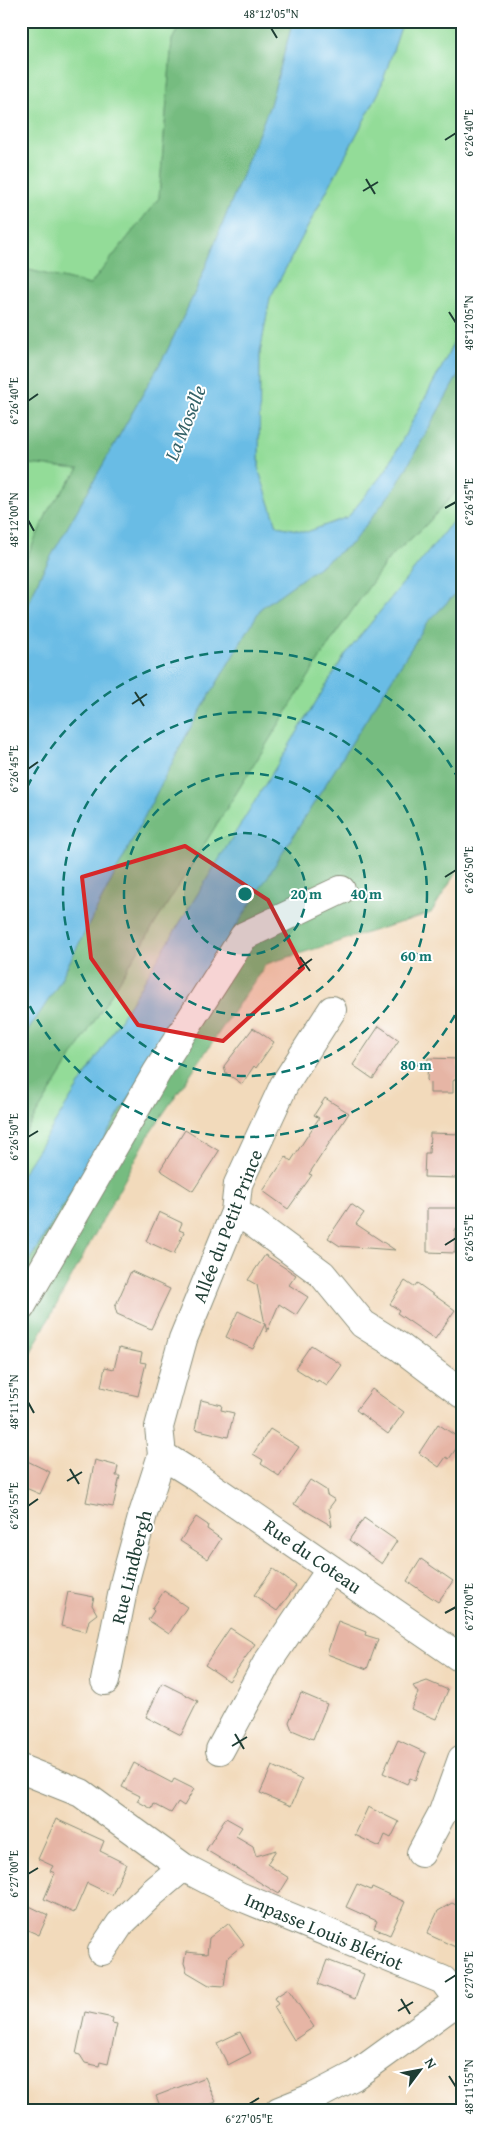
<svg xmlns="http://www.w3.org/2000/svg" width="483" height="2132" viewBox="0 0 483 2132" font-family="'Gentium Book Plus',serif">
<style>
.green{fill:#93dc98;stroke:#598c66}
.forest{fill:#76bc80;stroke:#4a7c5a}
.water{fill:#69bce5;stroke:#447c8c}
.building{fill:#e6b5a5}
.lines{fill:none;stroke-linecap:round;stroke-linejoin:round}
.minor-casing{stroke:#888c78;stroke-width:30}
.minor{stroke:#fff;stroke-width:28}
.marked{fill:#d62828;fill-opacity:0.2;stroke:#d62828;stroke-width:4;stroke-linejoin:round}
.ticks{fill:none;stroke:#1f3d34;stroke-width:2}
.ring{fill:none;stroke:#0f766e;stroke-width:2.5;stroke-dasharray:9 6}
.labels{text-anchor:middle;stroke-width:4;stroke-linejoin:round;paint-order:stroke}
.street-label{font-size:19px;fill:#1f3d34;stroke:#fff}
.water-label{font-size:20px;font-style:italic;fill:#356369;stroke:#fff}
.centre{fill:#0f766e;stroke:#fff;stroke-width:2.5}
.ring-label{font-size:15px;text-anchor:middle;font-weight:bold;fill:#0f766e;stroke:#fff;stroke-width:4;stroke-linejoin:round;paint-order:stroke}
.neatline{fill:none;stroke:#1f3d34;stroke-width:2}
.ticks-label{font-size:12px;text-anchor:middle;fill:#1f3d34}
</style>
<rect width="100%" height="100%" fill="#fff"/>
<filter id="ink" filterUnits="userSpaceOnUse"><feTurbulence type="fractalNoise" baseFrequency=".02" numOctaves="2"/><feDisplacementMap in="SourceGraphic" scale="10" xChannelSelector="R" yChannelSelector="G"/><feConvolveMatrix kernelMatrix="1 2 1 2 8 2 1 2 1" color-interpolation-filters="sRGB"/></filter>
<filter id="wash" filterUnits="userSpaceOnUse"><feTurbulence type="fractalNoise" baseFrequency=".0096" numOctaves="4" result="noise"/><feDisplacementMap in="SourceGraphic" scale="20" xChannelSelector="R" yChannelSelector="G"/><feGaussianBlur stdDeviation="1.12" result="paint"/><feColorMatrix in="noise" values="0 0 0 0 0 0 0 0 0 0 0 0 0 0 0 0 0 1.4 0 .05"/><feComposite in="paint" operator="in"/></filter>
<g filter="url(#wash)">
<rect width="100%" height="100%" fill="#f2dabb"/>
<path class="green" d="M21 21H182L172 40 159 198 90 285 21 268Z
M403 21H462V324L444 363 386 470 348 517 307 532 277 526 259 471 260 353 270 298 379 92Z
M21 459 29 464 79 469 49 509 21 570Z
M462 485V510L345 655 94 1062 21 1176V1139L332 639 389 558 424 527Z"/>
<path class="forest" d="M182 21H293L270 105 197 288 166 353 40 576 21 623V570L49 509 79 469 29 464 21 459V268L90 285 159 198 172 40Z
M462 368V485L424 527 389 558 332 639 21 1139V1041L55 990 188 732 261 608 352 543 397 485Z
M462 587V863L431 913 266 964 150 1133 21 1370V1274L146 1070 427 623Z"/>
<path class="water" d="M293 21H403L379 92 270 298 260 353 259 471 277 526 307 532 348 517 386 470 444 363 462 324V368L397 485 352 543 261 608 188 732 55 990 21 1041V623L40 576 166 353 197 288 270 105Z
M462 510V587L427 623 146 1070 21 1274V1176L94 1062 345 655Z"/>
<g id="blocks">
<path class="building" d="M379 1026 399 1040 373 1079 353 1065Z
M253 1028 274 1042 256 1068 254 1066 242 1084 226 1073 224 1066Z
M428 1058 458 1059V1077L453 1081V1093H430V1083L427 1080Z
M325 1098 349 1113 309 1174 312 1175 288 1209 263 1191 286 1157 291 1161 319 1118 314 1115Z
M185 1130 219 1151 193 1191 160 1170Z
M430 1133 461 1134 457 1178 424 1177 425 1153H429Z
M351 1204 364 1213 356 1224 395 1250 340 1246 328 1238Z
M427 1208H459L458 1229H455V1253L427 1252Z
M159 1212 182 1223 179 1230 184 1232 174 1254 146 1241Z
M265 1255 296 1275 289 1285 308 1297 296 1315 279 1304 267 1332 265 1324 253 1349 226 1337 238 1311 265 1324 257 1285 248 1280Z
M131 1271 170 1289 151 1329 117 1314 115 1307Z
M405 1281 414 1287 417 1283 455 1310 435 1339 397 1313 399 1310 390 1304Z
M311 1345 342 1365 327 1386 318 1380 317 1382 295 1368Z
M119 1348 142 1353 140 1362 146 1363 138 1396 101 1387 105 1367 114 1369Z
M372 1389 404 1412 388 1434 356 1410Z
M201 1400 222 1405 221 1410 234 1413 228 1437 195 1429Z
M438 1424 462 1440 449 1459 446 1457 439 1467 419 1453Z
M270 1429 299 1447 279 1476 261 1464 263 1460 253 1454Z
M21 1458 50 1472 40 1494 21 1486Z
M95 1460 118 1466 116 1476H120L113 1507 86 1502Z
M310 1480 326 1490 327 1495 335 1500 329 1508 332 1526 294 1504Z
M196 1517 208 1525 207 1529 221 1539 208 1559 180 1541Z
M364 1518 397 1541 382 1564 349 1540Z
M421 1559 453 1581 438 1602 407 1581Z
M273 1569 296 1586 277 1611 254 1595Z
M164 1591 187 1607 169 1634 148 1620 154 1611 152 1609Z
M68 1592 94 1597 92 1605 97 1614 89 1620 86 1632 61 1626Z
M338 1621 366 1632 365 1635 378 1639 367 1669 327 1654Z
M230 1628 255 1644 229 1681 205 1665Z
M427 1681 448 1690 436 1719 411 1709 418 1693 413 1686Z
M162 1683 198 1701 181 1735 146 1717Z
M301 1693 327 1704 313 1739 292 1730 289 1722Z
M398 1740 426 1753 415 1780 410 1778 407 1784 383 1773Z
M134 1763 172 1783 174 1779 194 1789 184 1806 178 1802 171 1813 154 1804 152 1809 137 1801 140 1796 122 1787Z
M272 1766 302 1780 291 1806 260 1793Z
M368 1807 399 1822 391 1838 385 1835 380 1847 355 1835Z
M226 1818 242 1827 236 1836 253 1846 256 1856 276 1850 267 1864 289 1878 279 1894 206 1850Z
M56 1819 104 1841 100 1851 126 1864 112 1895 87 1883 74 1913 44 1899 55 1873 50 1871 53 1866 38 1859Z
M357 1884 371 1890 372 1887 405 1902 390 1935 374 1928 377 1921 346 1907Z
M21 1902 48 1915 39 1935 21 1927Z
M452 1903 462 1908V1950L427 1934 438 1911Z
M228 1923 244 1944 228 1957 224 1986 209 1985 187 1972 184 1963 186 1952 207 1954 209 1938Z
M327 1960 364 1974 355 1999 318 1984Z
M288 1989 314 2027 294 2040 274 2007 278 2004 274 1998Z
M85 2012 113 2018 112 2023 117 2024 108 2064 100 2062 99 2066 85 2063 80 2055 76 2054Z
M240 2032 251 2053 228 2065 217 2043Z
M205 2077 216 2102 193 2111H162L156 2096Z"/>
</g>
</g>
<g filter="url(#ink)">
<use href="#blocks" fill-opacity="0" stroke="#888c78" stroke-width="1"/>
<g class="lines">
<defs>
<path id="minor" d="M235 1212 252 1222 322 1274 363 1324 400 1347 462 1394
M21 1307 157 1072 244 936 341 890
M162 1455 194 1475 462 1659
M105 1681 125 1580 143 1514 162 1455 159 1427 183 1339 235 1212 238 1184 284 1085 332 1010
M220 1750 267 1663 331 1569
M21 1769 81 1793 183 1867 239 1896 443 1980 459 2001
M421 1853 443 1812 462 1759
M102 1951 120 1924 151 1894 183 1867
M279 2111 314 2097 354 2076 462 1998"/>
</defs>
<use href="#minor" class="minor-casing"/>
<use href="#minor" class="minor"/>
</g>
</g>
<path class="marked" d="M185 846 268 900 303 968 223 1041 138 1025 91 958 82 877Z"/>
<path class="ticks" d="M271 28 277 38M445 140 456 133M366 179 375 194M363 191 378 182M449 312 456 323M28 401 38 394M445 508 456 502M28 520 34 531M135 692 144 706M132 704 147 694M28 769 38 762M445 877 456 870M300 957 310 971M298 969 312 959M28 1137 38 1131M445 1245 456 1238M28 1402 34 1413M70 1469 79 1484M67 1481 82 1472M28 1506 38 1499M445 1613 456 1607M235 1734 244 1749M232 1746 247 1737M28 1874 38 1868M445 1982 456 1975M401 1999 410 2014M398 2011 413 2002M449 2076 456 2087M249 2104 259 2098"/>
<circle cx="245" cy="894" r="61" fill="#0f766e" fill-opacity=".12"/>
<g class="ring">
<circle cx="245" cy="894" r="61"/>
<circle cx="245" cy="894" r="121"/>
<circle cx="245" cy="894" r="182"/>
<path d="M462 1002A242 242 0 0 1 21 987M21 801A242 242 0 0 1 462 786"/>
</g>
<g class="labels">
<g class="street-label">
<text transform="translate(227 1226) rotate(-69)" y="7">Allée du Petit Prince</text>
<text transform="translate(313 1556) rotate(35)" y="7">Rue du Coteau</text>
<text transform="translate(131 1567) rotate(-76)" y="7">Rue Lindbergh</text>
<text transform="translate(324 1931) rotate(23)" y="7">Impasse Louis Blériot</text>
</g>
<g class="water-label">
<text transform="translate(185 423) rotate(-68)" y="7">La Moselle</text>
</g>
</g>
<circle cx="245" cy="894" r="8" class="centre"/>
<g class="ring-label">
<text x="306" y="899">20 m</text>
<text x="366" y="899">40 m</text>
<text x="416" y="961">60 m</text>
<text x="416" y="1070">80 m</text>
</g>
<rect width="483" height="2132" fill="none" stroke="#fff" stroke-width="55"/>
<g transform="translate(420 2070) rotate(58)" stroke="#ffffff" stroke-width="4" paint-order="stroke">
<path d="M0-4L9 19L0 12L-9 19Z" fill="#1f3d34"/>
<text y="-8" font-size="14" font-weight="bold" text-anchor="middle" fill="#1f3d34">N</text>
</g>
<rect x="28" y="28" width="428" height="2076" class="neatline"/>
<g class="ticks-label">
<text x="271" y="18">48°12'05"N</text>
<text transform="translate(469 133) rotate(-90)" y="4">6°26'40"E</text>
<text transform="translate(469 323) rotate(-90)" y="4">48°12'05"N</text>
<text transform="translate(14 401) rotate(-90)" y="4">6°26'40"E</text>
<text transform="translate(469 502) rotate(-90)" y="4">6°26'45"E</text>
<text transform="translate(14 520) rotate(-90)" y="4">48°12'00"N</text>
<text transform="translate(14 769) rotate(-90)" y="4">6°26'45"E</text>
<text transform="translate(469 870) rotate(-90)" y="4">6°26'50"E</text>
<text transform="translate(14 1137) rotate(-90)" y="4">6°26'50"E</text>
<text transform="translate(469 1238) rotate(-90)" y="4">6°26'55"E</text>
<text transform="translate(14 1402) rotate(-90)" y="4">48°11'55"N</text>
<text transform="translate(14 1506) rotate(-90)" y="4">6°26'55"E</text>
<text transform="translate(469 1607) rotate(-90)" y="4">6°27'00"E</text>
<text transform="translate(14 1874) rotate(-90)" y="4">6°27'00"E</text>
<text transform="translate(469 1975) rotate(-90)" y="4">6°27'05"E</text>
<text transform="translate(469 2087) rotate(-90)" y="4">48°11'55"N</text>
<text x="249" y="2123">6°27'05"E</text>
</g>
</svg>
